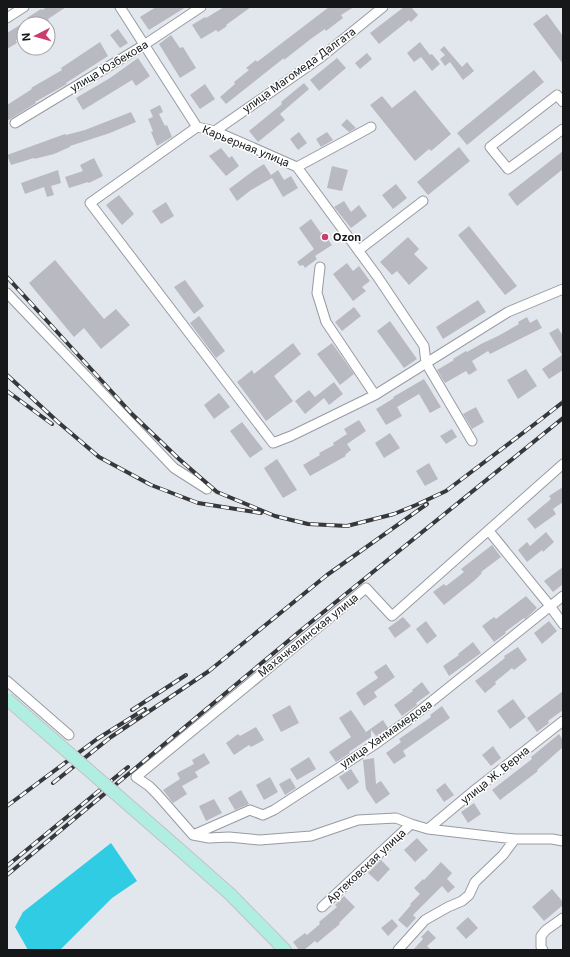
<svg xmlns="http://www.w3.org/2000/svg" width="570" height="957" viewBox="0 0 570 957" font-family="Inter,sans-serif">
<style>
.water{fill:#30cce4}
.building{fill:#b9b9c1}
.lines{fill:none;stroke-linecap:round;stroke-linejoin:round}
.minor-casing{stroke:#979ba2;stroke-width:11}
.major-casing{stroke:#c2c3c3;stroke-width:14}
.minor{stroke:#fff;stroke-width:9}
.major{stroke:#b1eee2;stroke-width:12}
.rail-casing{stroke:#36383b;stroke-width:4}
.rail{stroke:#fff;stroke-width:2.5;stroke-dasharray:8;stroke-linecap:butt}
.major-bridge-casing{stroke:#c2c3c3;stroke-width:14;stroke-linecap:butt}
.major-bridge{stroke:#b1eee2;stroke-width:12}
.poi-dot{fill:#c93d6f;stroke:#fff;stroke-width:1.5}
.labels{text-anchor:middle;stroke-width:3;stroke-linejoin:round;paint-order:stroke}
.street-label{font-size:11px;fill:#151719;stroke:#fff}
.poi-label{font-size:11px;font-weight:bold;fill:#151719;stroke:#fff;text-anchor:start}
</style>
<rect width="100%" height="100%" fill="#e2e7ee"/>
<path class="water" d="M111 843 137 881 112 898 60 950H28L15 927 23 912Z"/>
<path class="building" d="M47 7H66L48 19 49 21 45 24H24V35L16 40 17 43 7 49V33L28 20 27 18 41 9 42 10Z
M156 7H186L149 30 140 17Z
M224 7H251L226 25 227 26 218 32 216 30 201 39 192 25 205 17 206 18Z
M329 7H354L341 15 343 18 326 31 325 29 312 38 284 60V58L226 104 220 97 235 84 234 82 249 70 246 68 256 60 257 62Z
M404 7H411L418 15 411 22 409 20 379 44 370 33Z
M547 14 563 36V64L533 24Z
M118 29 128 43 120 48 110 35Z
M171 35 180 48 183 47 196 68 180 78 159 44Z
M100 42 108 56 66 83 67 84 35 102 36 103 7 121V105L32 89 31 88 62 70 61 68Z
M420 42 430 55 432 54 440 64 432 71 421 57 414 62 407 53Z
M444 46 462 67 467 62 474 71 463 80 450 62 445 66 440 59 445 55 440 50Z
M367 53 372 59 360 69 355 63Z
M138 58 150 76 136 86 132 80 83 110 76 98 110 78Z
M337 58 346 68 319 91 310 80Z
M534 70 544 82 467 145 457 133Z
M304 83 309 89 280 114 285 120 258 142 249 131 282 104 281 102Z
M205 84 215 99 200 109 190 95Z
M415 90 451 134 431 151 429 149 415 161 370 105 382 96 392 108Z
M160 105 163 112 159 114 165 126 167 125 172 137 157 146 151 132 153 131 148 119 153 117 150 110Z
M131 112 136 122 110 133 70 146V147L54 154 34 159V158L11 165 7 155 65 134 66 135 85 130Z
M347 119 356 128 349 132 341 125Z
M299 132 307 143 298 150 290 139Z
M327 132 333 140 321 147 316 139Z
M459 147 470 161 428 195 417 182Z
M221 148 229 158 232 156 239 166 226 176 209 156Z
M563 151V169L517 206 508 194Z
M94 158 103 176 89 183 88 182 69 188 65 177 83 171 80 165Z
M264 164 271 175 278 170 284 180 291 176 298 188 283 197 272 178 251 190 237 201 229 189 253 171Z
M332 166 348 170 342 191 327 188Z
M58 170 61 183 51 186 54 195 47 197 44 187 25 194 21 183Z
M396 184 407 198 393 209 382 195Z
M119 195 134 214 122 225 106 205Z
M344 201 351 212 359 205 367 216 351 228 334 207Z
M166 202 174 216 161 224 152 211Z
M311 219 321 233 323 232 332 245 315 256 317 259 305 268 303 265 300 266 297 262 314 249 299 228Z
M469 226 517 286 505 295 458 235Z
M408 237 419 249 414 254 428 268 409 285 397 271 392 275 380 262Z
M55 260 104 319 116 309 130 325 101 349 84 328 74 337 29 283Z
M347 263 353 271 359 266 370 281 362 287 366 291 353 301 333 274Z
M185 280 204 306 194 314 174 287Z
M478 300 486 312 443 339 436 327Z
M354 307 361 316 342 331 335 322Z
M199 316 225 351 216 358 190 323Z
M527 317 530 323 537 319 542 328 490 354 488 351 472 361 477 370 469 375 466 371 445 383 437 370 454 360 453 359 466 351 467 352 481 344 498 336 519 324 518 322Z
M390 321 417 359 404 368 377 331Z
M558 328 563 336V370L549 379 542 369 562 355 549 333Z
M293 343 301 354 274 376 293 401 266 421 237 382 252 370 254 374Z
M332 343 354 374 340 385 317 354Z
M526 369 537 386 518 399 507 380Z
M424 379 441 407 430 413 419 394 397 407 402 416 386 425 376 409 394 398 393 397Z
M334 382 343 394 329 405 324 398 305 414 295 401 309 390 315 397Z
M219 393 230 407 214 419 204 405Z
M476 407 484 422 472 429 463 414Z
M359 420 366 431 347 444 351 450 345 455 346 456 310 476 303 465 320 455 319 453 334 445 333 443 347 434 344 429Z
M242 422 263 449 250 458 230 431Z
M452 429 457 437 446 444 440 436Z
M390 433 400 448 384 458 375 443Z
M277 459 297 490 283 498 264 468Z
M429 463 438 479 425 486 416 471Z
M563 487V502L553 509 556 514 535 529 527 519 551 499 549 496Z
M546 532 554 542 543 552 542 550 527 562 518 550 527 542 530 546Z
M492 545 501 557 481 572 482 573 475 580 444 605 433 592 444 584 446 586 464 572 461 569Z
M563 567V584L553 592 544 581Z
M526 596 537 608 525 619 524 618 505 632 506 633 494 642 482 626 494 617 496 619Z
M403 617 411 626 395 638 388 628Z
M426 621 437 636 427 644 416 629Z
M549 621 557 631 542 644 534 633Z
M473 642 481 653 449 676 443 666 459 655 458 654Z
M518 647 527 660 514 670 512 668 495 682 496 684 485 693 475 681 487 672 505 658 504 656Z
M386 664 395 677 374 692 377 697 364 706 356 693 378 678 374 672Z
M422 682 430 693 416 703 417 705 402 716 394 705 413 691 412 690Z
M563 691V710L548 721 549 723 537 732 527 718Z
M513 699 526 717 510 729 497 711Z
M290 705 299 723 281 732 272 715Z
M442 706 450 718 403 751 406 756 394 764 386 753 401 742 399 739 431 717 430 715Z
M351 710 366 732 383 720 388 728 376 736 371 730V737L349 752 350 753 336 762 329 752 351 737 339 718Z
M256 727 264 740 251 747 249 745 234 755 226 743 238 734 240 736Z
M559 734 563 740V747L537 770 538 771 500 800 492 790 532 759 531 757Z
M493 746 501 758 491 766 482 755Z
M204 753 210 763 195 772 198 777 182 786 187 794 173 803 163 790 180 779 177 773 194 764 192 760Z
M309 757 316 769 297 780 290 769Z
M374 758 376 784 381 781 390 794 376 804 366 789 363 760Z
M351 769 359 782 348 790 339 777Z
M270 777 278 792 264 800 256 785Z
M290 778 296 788 285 795 279 784Z
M445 783 454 795 444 802 436 790Z
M241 790 249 804 235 810 228 798Z
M214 799 222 813 206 821 199 806Z
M474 803 481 814 468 823 461 812Z
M417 838 428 850 415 862 404 850Z
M381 860 390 869 378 882 368 873Z
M441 862 452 873 447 879 455 887 448 893 442 886 413 915 416 918 407 928 398 920 411 905 410 904 420 894 414 888 423 879 424 880Z
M552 889 563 902V905L544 921 532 907Z
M344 896 355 907 339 923 340 924 317 943 315 941 304 950H299L293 942 305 933 307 935 320 924 319 922 337 907 335 905Z
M468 917 478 928 466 939 456 928Z
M392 919 398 926 388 936 381 928Z
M428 930 436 938 427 946 431 950H413L423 939 421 937Z"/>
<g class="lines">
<defs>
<path id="minor" d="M120 7 197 127 215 131 297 167 377 276 424 346 426 363 472 441
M7 18 24 7
M563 102 557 95 490 147 508 169 563 129
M15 123 144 45 201 7
M197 127 90 203 273 443 291 436 375 395 508 312 563 289
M215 131 320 58 383 7
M297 167 371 127
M359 250 423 201
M320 267 317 293 326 322 375 395
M7 293 174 468 207 489
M563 464 392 616 366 588 136 777 149 786 157 794 193 835 209 838 229 837 260 840 311 836 358 820 396 818 411 824 428 829 515 839H552L563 841
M489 531 550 606 563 624
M7 681 69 735
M428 829 476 789 563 721
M193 835 250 810 263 815 274 810 374 745 407 721 563 596
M322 907 411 824
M398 950 425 920 448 907 462 901 469 895 475 882 503 855 515 839
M543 950 541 947V936L546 930 563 918"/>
<path id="major" d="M171 842 230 894 285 950"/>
</defs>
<use href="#minor" class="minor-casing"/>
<use href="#major" class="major-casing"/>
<use href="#minor" class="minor"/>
<use href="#major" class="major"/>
<defs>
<path id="rail" d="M7 277 132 414 179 459 217 492 275 516 308 524 347 526 394 514 416 505 446 491 540 420 563 402
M7 375 58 422 99 457 151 485 198 503 261 513
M7 391 52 424
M132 710 186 675
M53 783 111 737 209 671 327 575 427 504
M7 806 97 739 145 709
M7 866 128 767
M7 875 305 627 563 418"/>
</defs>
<use href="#rail" class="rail-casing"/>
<use href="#rail" class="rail"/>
<defs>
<path id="major-bridge" d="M7 699 171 842"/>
</defs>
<use href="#major-bridge" class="major-bridge-casing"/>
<use href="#major-bridge" class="major-bridge"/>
</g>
<circle class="poi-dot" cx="325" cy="237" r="4"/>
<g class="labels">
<g class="street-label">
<text transform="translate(109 66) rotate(-31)" y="4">улица Юзбекова</text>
<text transform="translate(299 70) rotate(-36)" y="4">улица Магомеда Далгата</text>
<text transform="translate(246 146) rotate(22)" y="4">Карьерная улица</text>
<text transform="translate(308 635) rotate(-39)" y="4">Махачкалинская улица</text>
<text transform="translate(386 734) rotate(-35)" y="4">улица Ханмамедова</text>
<text transform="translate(495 775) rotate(-39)" y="4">улица Ж. Верна</text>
<text transform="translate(366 866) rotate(-43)" y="4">Артековская улица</text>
</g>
<g class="poi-label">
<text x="333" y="241">Ozon</text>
</g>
</g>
<rect width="570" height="957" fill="none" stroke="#151719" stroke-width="16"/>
<g transform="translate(36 36) rotate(264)"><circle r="19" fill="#ffffff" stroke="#a1a2a3"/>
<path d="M0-3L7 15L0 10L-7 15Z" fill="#c93d6f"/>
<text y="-6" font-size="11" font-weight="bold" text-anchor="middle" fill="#151719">N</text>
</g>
</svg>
